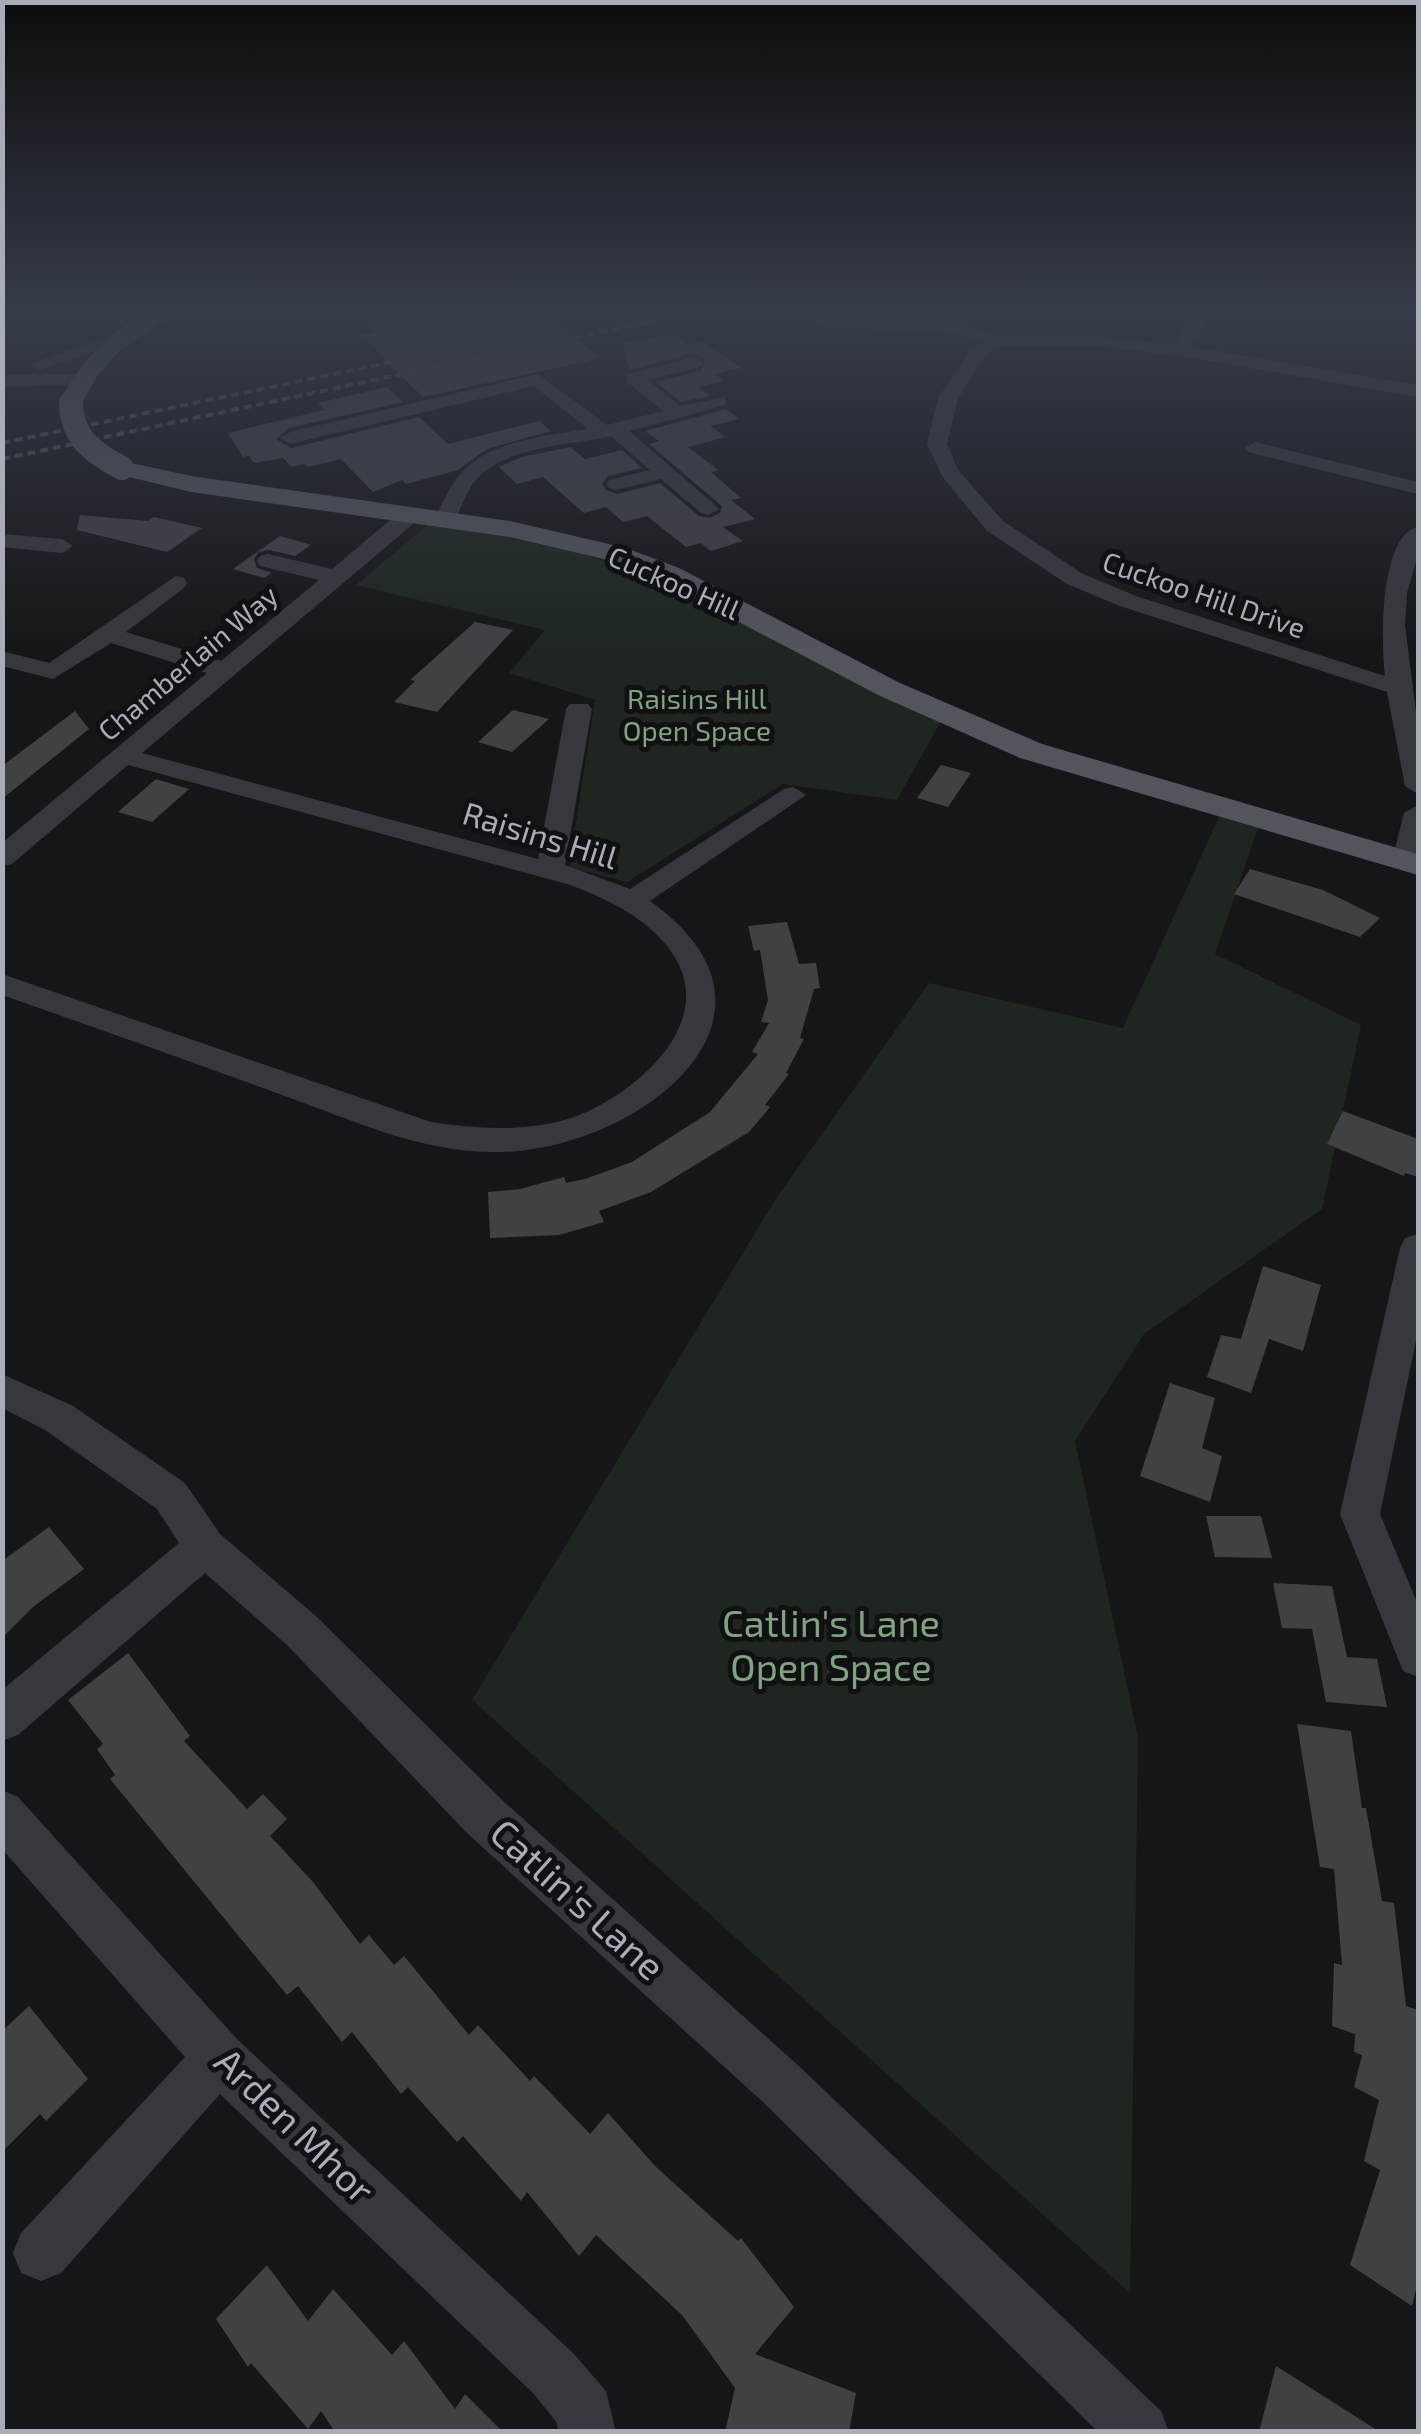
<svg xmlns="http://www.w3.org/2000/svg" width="1421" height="2434" viewBox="0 0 1421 2434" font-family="'Exo 2',sans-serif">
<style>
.green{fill:#1e261f}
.building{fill:#404145}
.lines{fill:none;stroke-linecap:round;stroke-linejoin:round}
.minor{fill:#37383d;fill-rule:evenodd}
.major{fill:#53555c;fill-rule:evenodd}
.rail{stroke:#4a4c52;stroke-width:4;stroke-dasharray:8 5;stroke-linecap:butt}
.major-bridge{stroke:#53555c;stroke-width:24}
.labels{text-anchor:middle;stroke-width:10;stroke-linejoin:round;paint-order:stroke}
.far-street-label{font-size:28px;fill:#a8adb8;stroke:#111113}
.far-park-label{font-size:28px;fill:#7fa381;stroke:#111113}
.street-label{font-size:32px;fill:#a8adb8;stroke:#111113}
.near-park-label{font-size:38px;fill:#7fa381;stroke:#111113}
.near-street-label{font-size:38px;fill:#a8adb8;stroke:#111113}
</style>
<rect width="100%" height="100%" fill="#161618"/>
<path class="green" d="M430 523 557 545 665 582 941 721 897 800 783 784 627 882 569 867 595 700 509 673 545 630 356 585Z
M1219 817 1258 828 1215 954 1361 1025 1322 1209 1144 1334 1075 1441 1138 1737 1130 2293 472 1700 775 1200 929 983 1123 1028Z"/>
<path class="building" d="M352 309H539L601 358 423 397 360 335 376 332Z
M673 334 688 345 702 342 741 368 713 374 723 381 698 387 710 396 681 402 656 382 701 371 705 360 693 353 629 370 623 343Z
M387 387 403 402 289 428 276 439 291 448 419 417 448 444 539 421 551 431 487 449 458 470 406 484 402 480 373 492 341 459 308 467 304 464 292 467 283 458 254 463 249 456 243 457 228 433 325 410 318 403Z
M726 409 739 419 710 426 726 437 688 447 718 470 711 472 741 498 731 500 755 519 723 527 743 541 711 551 701 543 686 547 647 516 623 522 606 507 584 513 543 477 517 484 499 467 522 457 570 447 585 459 622 450 642 468 608 476 602 484 606 490 617 494 660 483 699 516 710 518 721 512 722 506 649 444 659 441 645 431Z
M80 515 148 521 154 517 202 528 167 552 77 530Z
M280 536 311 545 295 556 269 550 259 552 254 559 257 568 272 573 264 578 233 569Z
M475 622 513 630 437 712 394 702 415 681 410 680Z
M513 710 549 719 512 752 478 742Z
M75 711 89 729 2 799V766Z
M941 765 971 773 948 807 917 798Z
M156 779 189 789 152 822 118 812Z
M1250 869 1323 890 1380 918 1360 937 1234 894Z
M787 922 799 964 816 963 820 988 814 989 800 1038 804 1039 786 1073 789 1074 765 1105 770 1107 749 1132 651 1192 599 1211 604 1222 559 1235 490 1238 488 1192 520 1189 564 1177 566 1183 585 1179 632 1162 710 1112 758 1054 752 1052 769 1023 761 1022 768 1000 760 950 754 951 748 926Z
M1343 1111 1418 1139V1177L1405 1173 1404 1176 1327 1144Z
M1263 1266 1321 1285 1303 1351 1269 1339 1251 1393 1207 1377 1221 1335 1241 1339Z
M1170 1383 1215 1398 1202 1448 1222 1456 1210 1502 1140 1476Z
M1206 1516H1261L1272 1558 1215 1557Z
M49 1527 84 1569 33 1607 2 1638V1561Z
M1273 1583 1332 1586 1347 1657 1377 1659 1387 1707 1326 1702 1312 1629 1282 1628Z
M128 1653 190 1736 184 1741 247 1809 263 1794 287 1819 270 1836 313 1882 360 1944 369 1935 394 1965 404 1956 469 2035 478 2025 530 2081 534 2076 590 2134 608 2113 656 2167 738 2241 741 2238 794 2307 755 2354 856 2393 849 2432H725L735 2388 682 2315 596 2235 579 2256 527 2192 521 2201 463 2136 457 2142 408 2087 401 2094 352 2032 342 2042 298 1986 287 1995 110 1779 115 1775 97 1749 103 1744 68 1700Z
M1297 1724 1351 1731 1362 1808H1366L1382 1901 1394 1903 1406 2006 1418 2010V2281L1412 2306 1350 2265 1380 2170 1364 2161 1379 2100 1354 2087 1362 2055 1354 2052 1355 2034 1332 2026 1334 1963 1342 1965 1334 1869 1320 1867Z
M29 2006 88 2079 46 2121 40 2114 2 2152V2031Z
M267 2265 308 2321 333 2289 392 2355 404 2341 455 2409 465 2394 503 2432H335L321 2411 308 2429 251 2363 248 2367 216 2319Z
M1276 2366 1380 2432H1259Z"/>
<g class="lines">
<path class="minor" d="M1194 309H1212L1192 347 1418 385V397L1181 356 1097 346H1002L987 353 958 398 947 444 958 470 1003 521 1083 574 1136 596 1385 676C1381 645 1379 535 1418 527V554L1407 593 1405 625 1418 728V794L1405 786 1387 692 1120 606 1067 584 987 531 942 476 927 444 938 398 974 345 984 341 937 331 827 327 818 322 827 317 937 320 1002 336H1097L1175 345Z
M121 332 130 337 127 341 39 370 30 364Z
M694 357 703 363 700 367 648 380 680 406 726 397V405L629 431 715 505 719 509 708 515 701 513 661 479 616 490 609 488 606 484 609 480 650 470 611 436C570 446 505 445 475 481 465 494 461 510 452 524H436L433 519C444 504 449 485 462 472 491 440 548 436 588 429L534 386 290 444 280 438 290 432 538 374 607 425 663 411 627 382V374Z
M80 374 89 380 87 384 2 387V375Z
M1255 442 1418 482V494L1248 452 1245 448Z
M411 508 422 514 419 519 142 753 538 859 566 709 570 704H588L592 709 565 865 630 889 784 789 793 787 806 795 650 901C813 1017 636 1150 500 1152 423 1154 353 1120 282 1095 189 1061 96 1028 2 995V974L431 1122C476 1129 524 1132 568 1119 628 1100 719 1027 674 956 651 919 606 898 567 884L128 765 12 864 2 866V843L207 673 111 643 53 679 2 666V651L49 663 176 576 184 578 187 583 184 588 126 632 221 661 319 580 260 566 257 561 260 556 268 554 332 569 403 509Z
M2 534 62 539 73 546 62 553 2 547Z
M1418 805V863L1406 870 1396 867 1392 861 1404 813Z
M1418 1234V1331L1380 1514 1418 1605V1677L1403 1671 1340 1514 1400 1248 1405 1238Z
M2 1374 73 1406 185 1483 220 1534 317 1617 501 1799 801 2068 1161 2411 1169 2432H1098L765 2104 467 1833 287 1645 205 1573 18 1735 2 1741V1690L179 1543 157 1509 45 1430 2 1408Z
M2 1790 18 1797 237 2039 574 2354 606 2391 616 2432H558L557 2423 534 2394 220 2094 61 2273 41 2281 21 2273 13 2253 21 2233 185 2057 2 1849Z"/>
<path class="major" d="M153 309H180L119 351 97 376 79 408H63L59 403C80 361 111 330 153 309Z
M122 461 191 476 510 521 626 548 679 568 900 683 1042 744 1418 854V875L1020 758 878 695 659 580 608 560 510 537 191 492 113 473 110 468 113 463Z"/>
<path class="rail" d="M2 443 507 338
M2 459 709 309"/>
<path class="major-bridge" d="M71 403C72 438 93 453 122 468"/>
</g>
<linearGradient id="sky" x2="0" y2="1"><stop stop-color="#0c0c0d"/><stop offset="0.48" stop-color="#363c48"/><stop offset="1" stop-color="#363c48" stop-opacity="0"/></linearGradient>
<rect width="1421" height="650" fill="url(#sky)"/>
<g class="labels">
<g class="far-street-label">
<text transform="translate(674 583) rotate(24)" y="10">Cuckoo Hill</text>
<text transform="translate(1204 595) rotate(19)" y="10">Cuckoo Hill Drive</text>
<text transform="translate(188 663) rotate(-40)" y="10">Chamberlain Way</text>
</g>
<g class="far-park-label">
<text x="697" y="709">Raisins Hill<tspan x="697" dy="32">Open Space</tspan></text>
</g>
<g class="street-label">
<text transform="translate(540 836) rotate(17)" y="11">Raisins Hill</text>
</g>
<g class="near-park-label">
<text x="831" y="1637">Catlin's Lane<tspan x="831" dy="44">Open Space</tspan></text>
</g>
<g class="near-street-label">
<text transform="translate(577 1900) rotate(42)" y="13">Catlin's Lane</text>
<text transform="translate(294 2126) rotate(44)" y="13">Arden Mhor</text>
</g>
</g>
<rect width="1421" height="2434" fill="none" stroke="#a8adb8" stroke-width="10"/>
</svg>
